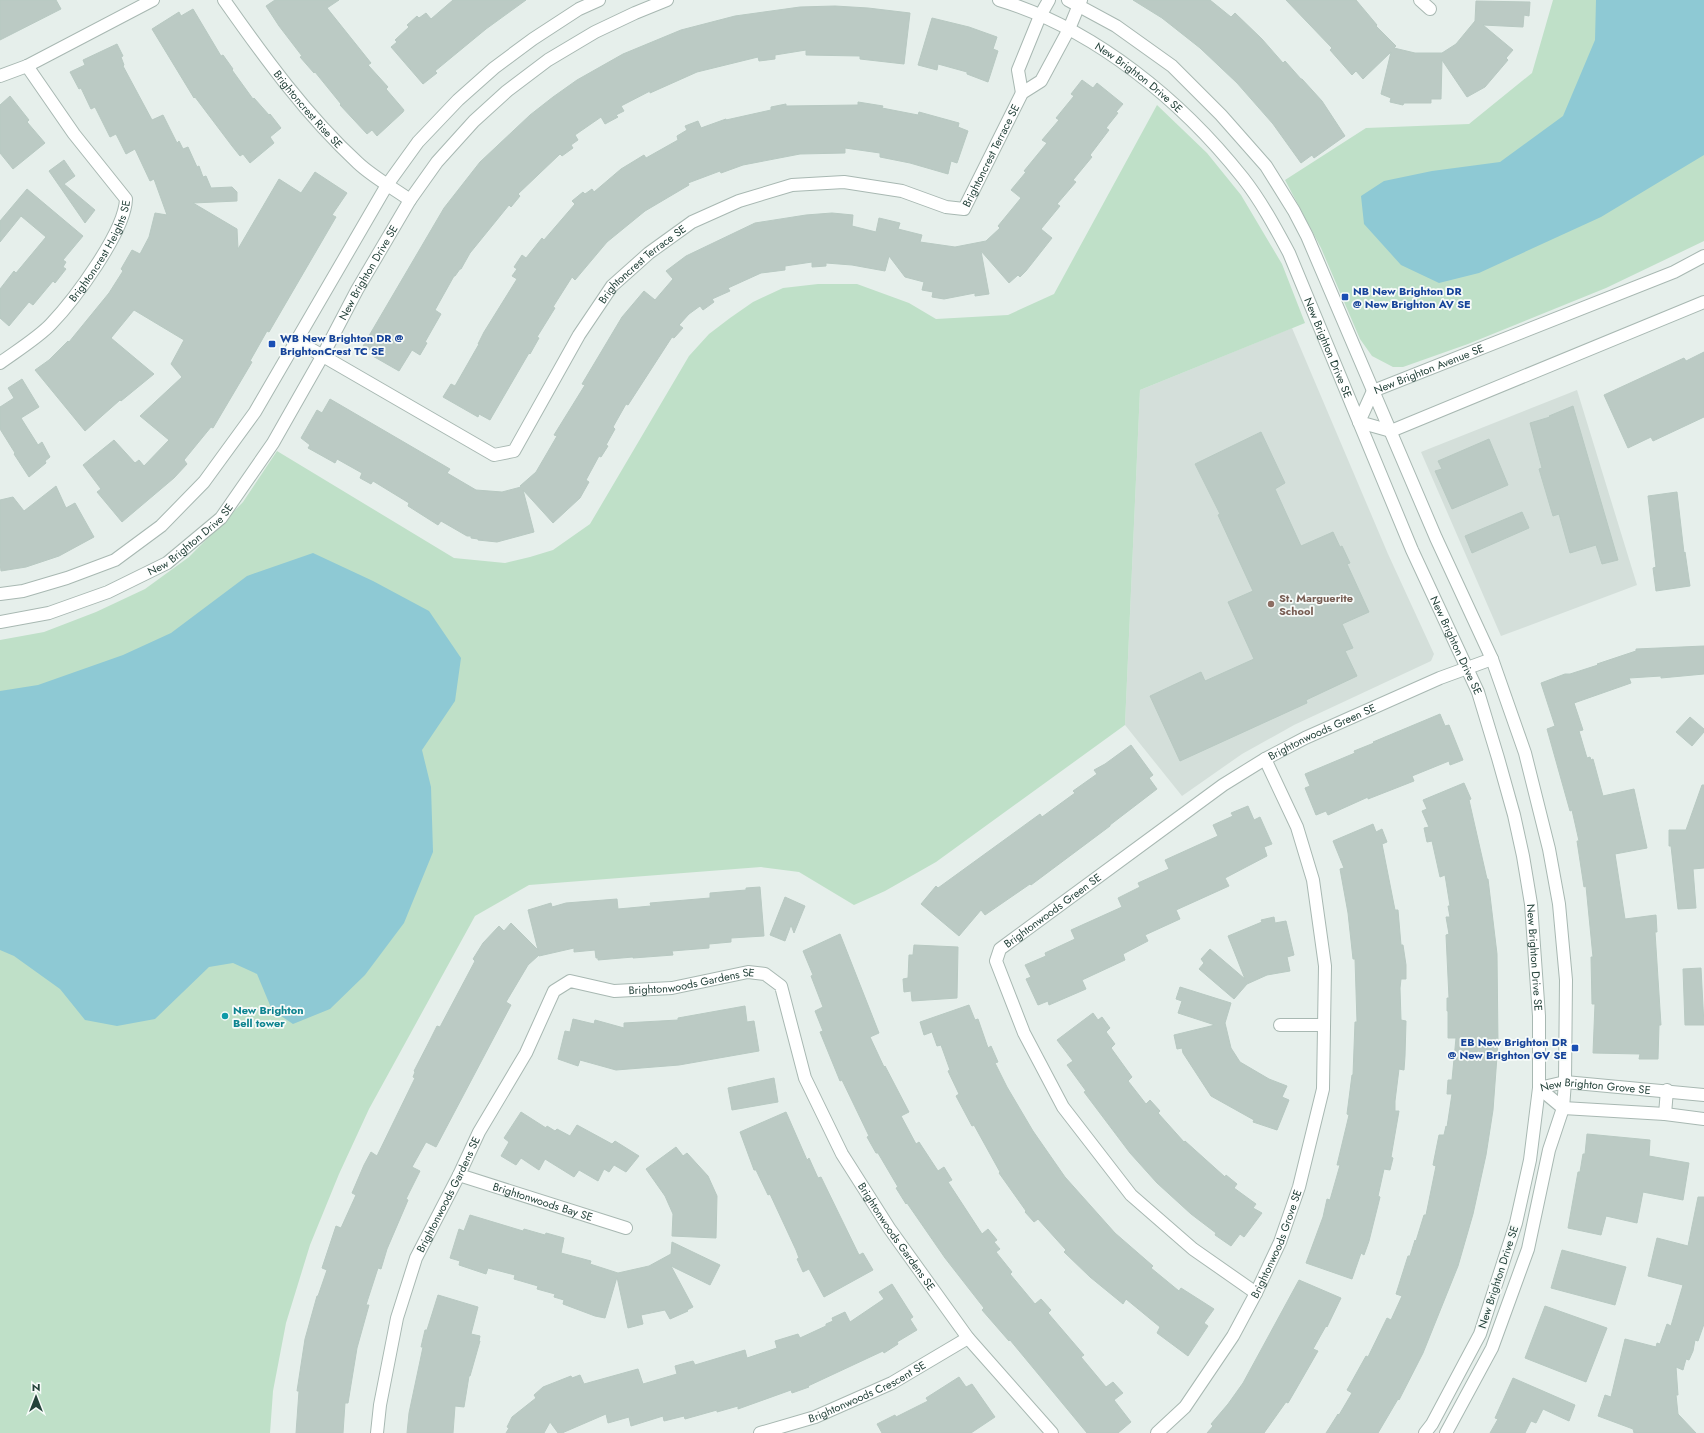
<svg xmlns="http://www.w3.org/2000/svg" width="1704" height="1433" viewBox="0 0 1704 1433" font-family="Jost,sans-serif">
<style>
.built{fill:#d4dfda}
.green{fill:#bfe0c8}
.water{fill:#8ec9d4}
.building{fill:#bbcac4;stroke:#b8c9c2}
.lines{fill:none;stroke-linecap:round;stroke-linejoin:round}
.minor-casing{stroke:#a8b8b2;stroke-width:14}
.minor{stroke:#fff;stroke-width:12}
.transit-dot{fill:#1a4fb4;stroke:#f7fbf9;stroke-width:1.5}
.education-dot{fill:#8d6e63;stroke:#f7fbf9;stroke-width:1.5}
.culture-dot{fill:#0f9aa8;stroke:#f7fbf9;stroke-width:1.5}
.labels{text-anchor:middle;stroke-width:3.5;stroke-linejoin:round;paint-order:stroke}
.street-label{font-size:11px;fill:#24423a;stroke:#f7fbf9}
.transit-label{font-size:11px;font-weight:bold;fill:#164399;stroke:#f7fbf9;text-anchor:start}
.education-label{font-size:11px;font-weight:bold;fill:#785e54;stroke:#f7fbf9;text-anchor:start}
.culture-label{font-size:11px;font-weight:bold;fill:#0d838f;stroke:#f7fbf9;text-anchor:start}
</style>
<rect width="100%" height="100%" fill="#e6efeb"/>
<path class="built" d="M1292 328 1388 554 1434 654 1431 661 1294 725 1242 754 1182 796 1125 725 1140 390Z
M1577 390 1637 585 1501 636 1421 452Z"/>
<path class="green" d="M1553 0H1704V241L1606 288 1468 344 1403 367H1393L1372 356 1360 339 1321 248 1285 180 1366 128 1469 124 1532 73Z
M1157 105 1207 153 1241 195 1282 264 1305 323 1140 390 1125 725 936 862 885 891 854 905 799 872 761 867 529 885 475 916 369 1109 339 1174 310 1245 286 1323 273 1391 270 1433H0V640L44 632 96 612 145 589 189 557 243 502 277 451 454 558 505 563 530 557 553 550 590 524 689 356 709 334 730 318 753 302 783 288 818 284H857L909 303 936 319 1008 315 1054 294Z"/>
<path class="water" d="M1596 0H1704V155L1601 217 1479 273 1439 283 1401 265 1364 224 1361 196 1384 181 1432 171 1500 162 1563 116 1595 40Z
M313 553 373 581 429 611 461 658 455 701 422 750 431 787 433 852 404 923 365 975 330 1009 293 1024 272 1010 257 974 233 963 209 967 155 1019 117 1026 85 1020 60 989 14 956 0 950V691L38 685 123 655 171 633 247 576Z"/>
<path class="building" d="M0 0H56L61 9 0 40Z
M275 0H339L327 8 371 63 368 65 388 87 386 89 404 110 403 112 377 136 372 130 367 134 340 105 341 104 315 72 314 73 300 57 302 56 279 26 266 6Z
M453 0H526L486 29 435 71 437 73 423 84 391 47 397 42 395 40 409 27 407 25 417 16 419 18 426 13 431 19Z
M1133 0H1210L1231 17 1235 13 1262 39 1283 63 1285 61 1301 79H1302L1322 101 1345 136 1314 158 1312 155 1301 163 1273 124 1237 83 1200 48 1162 18Z
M1286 0H1356L1377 25 1376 26 1396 46 1394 48 1415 53H1442L1456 44 1475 21 1476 1 1530 2 1529 16 1524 15 1523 27 1483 25 1513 50 1506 58 1508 60 1485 87 1467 97 1442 60 1441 99H1431V103H1404L1403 105 1390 102 1391 98 1381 94 1391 52 1363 79 1356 71 1352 75 1330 50 1332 48Z
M835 6 868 8 910 13 904 64 860 59V56L806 55V50L775 55V59L759 61 758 57 697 72 650 93V91L621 106 624 111 616 115 618 117 605 124 601 117 575 135 578 140 571 145 573 148 562 156 560 154 518 194 520 196 511 207 509 205 470 253 461 269H460L455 276H454L435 310 441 314 425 342 427 343 420 355 412 350 399 371 371 355 373 351 363 346 444 208 480 162 530 115 553 97 577 80 623 54 681 30 735 16 800 7Z
M193 9 221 56 223 55 233 69 232 70 253 99 254 98 269 115 270 114 281 128 270 137 274 143 250 163 243 154 240 156 232 146 195 97 194 98 152 29 179 12 181 16Z
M932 18 969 27 997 37 993 49 998 51 988 82 967 74V72L938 64 937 70 918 65Z
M117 44 123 56 121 57 124 65 123 66 152 120 163 115 177 143 179 141 183 149 188 147 197 167 199 166 203 177 206 176 211 188 232 187 237 192V201L193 203 237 229 238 249 279 179 301 193 315 172 347 193 332 215 336 217 269 332 267 331 250 361 252 362 213 428 211 427 184 460 187 464 174 478 122 522 97 492 101 489 83 465 114 440 135 463 139 460 144 466 169 440 140 416 182 377 171 364 184 340 134 310 111 338 154 374 121 401 120 400 85 431 35 370 49 360 68 341 69 342 109 293 123 271 121 269 132 250 140 254 149 237 155 213 167 215 154 179 150 181 135 149 126 154 116 134 110 137 95 107 91 109 81 88 79 89 70 72 85 65 83 60Z
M1082 80 1093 88 1097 83 1123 104 1116 112 1118 113 1106 128 1109 130 1090 155 1092 157 1073 180 1076 182 1057 204 1060 206 1041 229 1052 238 1026 271 1020 277 1018 275 1009 283 981 251 989 294 975 296V293L944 299 932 297 933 292 922 290 924 282 905 277 889 256 885 271 852 265 826 263V266L812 267V262L785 266V270L761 273 728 288 730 291 712 299 714 302 703 310 700 306 689 314 679 325 683 328 674 338 672 337 628 405 626 404 613 427 615 429 606 445 608 446 601 457 599 456 586 480 589 482 580 498 553 523 523 490 534 532 497 542 478 540V539L471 538V536H467L441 521 438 525 408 506 409 503 373 481 371 484 360 478 362 473 337 459 335 463 308 448 310 445 301 438 317 410 322 413 330 399 450 469 447 473 476 490 502 492 521 487 520 486 536 472 557 436 554 435 585 385 582 384 622 317 644 291 655 300 673 279 666 271 686 256 755 223 806 215 832 213 853 215 852 226 876 232 879 218 900 223 898 229 922 235 920 242 955 247 986 241 1000 228 998 226 1021 198 1011 190 1026 172 1024 171 1047 143 1042 140 1059 120 1056 118 1074 96 1071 94Z
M10 96 29 120 27 122 45 143 13 169 0 153V105Z
M858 102 883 106 882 108 918 115 919 112 959 123 958 127 968 131 957 163 951 161 948 174 910 163 880 157V153L845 148V153L800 154 743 165 721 173 720 171 688 183 689 185 645 211 607 242 575 280 572 277 553 307 555 308 537 337 539 338 530 354 529 353 490 420 479 414 478 417 443 397 451 384 455 386 479 344H478L484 332 517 279 512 276 517 269 514 267 522 255 526 258 542 238 544 240 575 204 572 201 583 192 585 194 592 189 594 192 621 169 644 155 646 158 678 140 677 136 687 130 685 126 698 121 701 128 726 119V120L771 110V107L786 104V106L858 105Z
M64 160 75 176 64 184 95 210 85 223 49 171Z
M27 189 83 236 63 260 66 262 63 267 66 269 55 283 53 281 33 305 29 302 9 326 0 318V289L14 271 16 273 46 237 21 216 0 242V221Z
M1704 352V417L1653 441 1651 437 1628 448 1604 395 1684 358 1686 361Z
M22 379 39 407 21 418 38 445 42 442 50 457 45 461 46 463 29 477 14 454 15 453 0 429V407L14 398 8 388Z
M1573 406 1618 560 1602 564 1596 545 1570 553 1559 514 1553 516 1539 469 1542 468 1530 423 1550 417 1549 416Z
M1261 432 1285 483 1275 489 1301 546 1333 532 1340 547 1342 546 1350 563 1347 564 1369 612 1342 624 1353 648 1345 651 1357 676 1306 700 1307 703 1180 761 1150 696 1201 672 1205 681 1254 659 1228 602 1253 591 1218 515 1220 514 1195 464Z
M1489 439 1508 485 1452 509 1435 471 1442 469 1438 461Z
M56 486 66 508 75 503 94 537 59 556 26 567 1 571 0 563V500L13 497 24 511Z
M1677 492 1684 553 1685 552 1690 586 1656 591 1653 568 1656 567 1648 496Z
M1522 512 1529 528 1472 553 1465 536Z
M1704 646V674L1661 678V676L1629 678 1631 683 1574 703 1583 730 1579 731 1587 758 1590 757 1591 760 1593 759 1603 796 1634 789 1647 848 1615 854 1625 919 1656 915 1657 932H1655L1661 1025H1659L1658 1059H1639L1640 1054 1593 1053 1595 1004H1592L1591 957H1593L1586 886 1584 887 1577 841H1579L1572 810 1570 811 1547 729 1555 726 1541 683 1565 674H1570L1598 665 1597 664 1636 651V649Z
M1440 714 1445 726 1449 725 1463 760 1450 765 1449 761 1412 776 1414 781 1368 799V797L1328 815 1326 811 1316 815 1305 788 1310 786 1305 774 1355 753 1354 751 1374 743 1373 742Z
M1690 717 1704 729V732L1692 746 1676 732Z
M1131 745 1153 775 1149 778 1157 789 1110 825V826L1031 885 1030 884 985 915 981 910 959 936 921 904 936 886 938 888 1040 814 1042 817 1075 793 1073 791 1097 774 1094 770 1105 764Z
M1464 783 1471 799 1469 800 1487 879H1488L1497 954 1498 1043 1493 1110 1486 1155 1473 1214 1458 1266 1423 1353 1399 1400 1398 1399 1378 1433H1326L1338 1414 1339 1415 1352 1393 1347 1390 1366 1356 1368 1357 1387 1318 1391 1320 1402 1296 1396 1294 1408 1256H1410L1415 1240 1416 1241 1424 1215H1426L1436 1166 1433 1165 1439 1135H1444L1446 1126 1447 1127 1452 1094H1447L1448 1080H1452L1456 1038H1448V1011H1447V998H1449L1446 935 1449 934 1446 917H1450L1448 906H1450L1445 875 1440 877 1432 841 1427 842 1424 828 1429 827 1422 811 1427 809 1423 800Z
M1702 785H1704V868L1693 869 1696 908 1678 909 1671 846H1669V830H1686Z
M1248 806 1254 820 1260 817 1272 844 1264 847 1267 856 1225 878 1229 886 1176 910 1180 919 1145 935 1148 941 1123 954 1125 960 1082 980 1086 989 1049 1005 1048 1001 1038 1005 1026 979 1031 977 1025 965 1046 956 1045 953 1075 939 1071 930 1122 907 1118 898 1140 887 1138 883 1169 869 1165 860 1218 836 1213 825 1233 816 1231 813Z
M1373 824 1376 832 1382 829 1387 842 1382 844 1395 910H1398L1401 945H1403L1406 965V979H1401L1400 988 1401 1020 1406 1021 1405 1056 1404 1070 1399 1069 1395 1101V1111H1399L1391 1157 1393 1158 1390 1170 1384 1169 1378 1196 1380 1197 1369 1241 1364 1255 1361 1253 1352 1279 1306 1263 1323 1217 1327 1199 1330 1200 1340 1165H1337L1349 1115 1347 1114 1352 1075H1353L1355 1022H1357L1355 959H1353L1348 913 1340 869 1344 868 1333 841Z
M760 887 764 936 731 938V942L709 944V948L672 951 673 955 633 958V957L598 960V958H596L595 950 574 952V948L539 956V955L528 965 506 1002 511 1005 436 1147 426 1142 412 1167 420 1171 406 1199 408 1200 387 1249 381 1269 378 1268 366 1305H369L357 1348 348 1403H345L343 1433H296L299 1391H297L305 1339 317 1296H318L327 1270 322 1268 336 1226 341 1228 356 1195 352 1193 364 1165 371 1152 377 1156 415 1078 413 1077 415 1072 414 1071 430 1040 437 1026 440 1027 475 961 473 959 483 943 499 926 504 931 511 923 538 950 528 910 551 903 552 907 566 903 617 899 618 909 651 906 650 903 710 898V893L746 890V888Z
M785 897 805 906 794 933 791 925 785 941 770 935Z
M1274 917 1275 923 1286 921 1294 955 1287 957 1290 971 1267 975 1247 984 1234 999 1199 969 1204 963 1201 959 1210 949 1245 979 1228 936 1262 922 1261 920Z
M840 934 879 1033 870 1037 884 1067 885 1066 909 1112 901 1116 916 1144 919 1142 938 1171 944 1167 952 1180 948 1182 982 1234 988 1229 997 1240 994 1242 1000 1249 996 1252 1012 1272 1010 1274 1035 1304 1041 1299 1051 1310 1048 1313 1084 1355 1081 1357 1106 1387 1113 1382 1123 1393 1114 1400 1131 1422 1118 1433H1087L1010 1340 1009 1341 982 1310 984 1308 945 1258 907 1203 906 1204 896 1188 898 1187 878 1153H876L867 1137 869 1136 842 1080 840 1081 820 1032 823 1031 815 1011 823 1007 811 976 813 975 803 951Z
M914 945 958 947 957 998 912 1001 911 991 904 992 903 979 908 978 909 955H913Z
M1701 968 1704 1025H1685L1683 969Z
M1180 987 1231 1003 1225 1023 1231 1048 1240 1062 1269 1079 1287 1086 1282 1097 1289 1100 1277 1130 1253 1122 1254 1120 1211 1096 1183 1053 1182 1048 1177 1049 1174 1035 1215 1025 1178 1013 1182 1001 1176 999Z
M969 1005 975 1020 978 1019 988 1048 991 1046 998 1062 995 1063 1007 1087 1033 1131 1065 1177 1115 1233 1153 1266 1151 1268 1179 1291 1181 1288 1214 1309 1204 1323 1208 1326 1188 1356 1157 1333 1160 1327 1126 1299 1123 1304 1090 1277 1064 1252 1066 1250 1038 1219 1034 1222 1025 1212 1026 1211 999 1173 1000 1172 974 1125 972 1126 956 1096 959 1094 948 1071 950 1070 941 1045 937 1046 932 1032 924 1035 920 1022Z
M745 1006 747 1022 754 1021 759 1051 679 1065 616 1070 580 1060 578 1066 558 1059 565 1031 570 1032 573 1019 594 1024 595 1020 624 1028V1023L678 1020V1018Z
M1093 1013 1098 1020 1102 1017 1110 1028 1106 1032 1115 1044 1111 1048 1132 1077 1128 1081 1146 1104 1150 1100 1160 1111 1158 1113 1184 1142 1185 1141 1225 1177 1226 1175 1237 1184 1234 1188 1256 1204 1253 1208 1262 1213 1244 1237 1240 1234 1231 1246 1215 1235 1216 1233 1191 1214 1157 1183 1130 1153 1084 1092 1086 1091 1067 1065 1073 1061 1057 1040Z
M774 1078 778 1102 732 1110 728 1088Z
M521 1112 546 1128 547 1126 555 1131 557 1129 570 1136 577 1125 612 1144 615 1141 639 1156 626 1172 614 1165 609 1172 604 1169 598 1181 579 1170 574 1177 545 1159 539 1170 521 1158 516 1165 501 1156 509 1142 504 1138Z
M786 1112 807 1160 809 1158 818 1178 821 1177 859 1255 863 1253 873 1270 824 1297 809 1269 803 1272 797 1259 799 1258 796 1250 770 1194 768 1195 756 1170H754L740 1132Z
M1587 1134 1650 1140 1649 1156 1689 1163 1683 1200 1643 1192 1637 1223 1606 1216 1601 1235 1568 1228 1578 1172H1580L1583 1154H1585Z
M676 1147 683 1156 687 1153 708 1176 717 1196 716 1238 672 1236 673 1214 665 1196 646 1169Z
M1698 1197H1704V1324L1698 1341 1695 1340 1693 1351 1689 1360 1686 1359 1683 1370 1676 1367 1678 1395H1676L1678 1414 1696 1433H1634L1633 1429 1598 1416 1605 1395 1611 1397 1625 1339 1656 1347 1657 1343 1660 1344 1667 1324 1671 1326 1683 1285 1648 1276 1657 1238 1688 1246Z
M470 1215 523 1231 524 1229 545 1235 546 1233 564 1238 561 1253 591 1261 590 1264 618 1273 649 1266 671 1254 672 1242 720 1265 710 1285 671 1266 693 1307 687 1310 688 1311 670 1319 665 1310 641 1315 643 1324 628 1328 617 1277 605 1318 595 1316 563 1304 564 1300 554 1297 555 1294 537 1289 538 1286 514 1279 515 1275 488 1268 486 1274 459 1265 460 1261 450 1258 459 1229 464 1231Z
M1562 1250 1626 1267 1615 1305 1551 1288Z
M1299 1280 1341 1298 1327 1327 1326 1326 1313 1349 1318 1351 1295 1391 1288 1403 1286 1402 1264 1433H1207L1213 1426 1211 1424 1228 1404 1243 1383Z
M892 1284 913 1317 910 1319 917 1330 897 1342 898 1344 884 1353 883 1351 808 1386 809 1387 792 1393 791 1390 738 1409V1406L717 1412V1410L685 1419 684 1416 664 1421 663 1416 631 1426 629 1417 608 1423 606 1414 562 1433H558L550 1422 544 1433H506L509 1428 507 1427 512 1417 536 1398 534 1395 543 1387 571 1376 572 1378 580 1375 584 1384 638 1369 643 1384 677 1374 675 1366 693 1361 695 1365 745 1350 747 1358 777 1348 775 1341 798 1334 800 1338 826 1326V1324L833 1321 832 1318 845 1312 850 1322 884 1299 879 1292Z
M438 1295 478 1307 471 1334 480 1336 479 1341H480L470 1376H469L464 1407 455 1406 453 1433H407L409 1413 423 1347H421L425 1330H427Z
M1545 1306 1607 1328 1586 1382 1525 1358Z
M959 1377 966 1387 972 1384 995 1417 971 1433H882L877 1424 895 1415 896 1417 928 1401 926 1398Z
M1513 1378 1575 1405 1569 1421 1543 1409 1536 1423 1531 1421 1525 1433H1490L1498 1419 1495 1418Z"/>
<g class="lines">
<defs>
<g id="minor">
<path id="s1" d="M224 0C264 57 306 115 358 163 373 177 393 188 410 200"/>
<path id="s2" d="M999 0C1095 29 1182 101 1243 178 1261 201 1275 227 1289 253L1412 550 1478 692 1498 758 1514 815 1523 856 1531 904 1539 1016V1088L1530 1160 1516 1223 1480 1334 1432 1424 1425 1433"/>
<path d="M1068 0 1116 26 1172 66 1221 115 1266 166 1294 211 1307 236 1436 538 1492 659 1525 753 1549 849 1559 904 1566 980 1565 1082 1563 1108 1549 1150 1528 1249 1492 1348 1446 1433"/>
<path d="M1420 0 1430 9"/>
<path d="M0 76 27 66 153 0"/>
<path d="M1022 93 1018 70 1040 16 1049 0"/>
<path id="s3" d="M297 341 494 455 514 451 579 335 612 286 649 253 692 222 739 201 792 185 844 182 902 191 946 207 964 209 1022 93 1041 81 1069 29 1081 0"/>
<path id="s4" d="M0 363C15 352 39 337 51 324 74 300 125 232 126 199L74 134 27 66"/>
<path id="s5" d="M1359 422 1373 391 1674 272 1704 256"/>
<path d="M1359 422 1391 431 1704 302"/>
<path d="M0 594 23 591 67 578 115 560 161 526 204 482 255 412 387 185 418 142 458 100 494 68 533 39 579 9 599 0"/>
<path id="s6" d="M0 622 49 613 108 592 167 563 221 518 273 443 323 355 357 290 410 200 437 162 474 121 507 91 548 60 595 32 635 13 667 0"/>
<path d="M1280 1025H1324"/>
<path d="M1539 1088 1563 1108 1665 1114 1704 1119"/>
<path id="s7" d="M1539 1088 1565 1082 1704 1095"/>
<path d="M1665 1114 1667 1090"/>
<path id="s8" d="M459 1175 626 1228"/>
<path id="s9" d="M1256 1293 1193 1249 1131 1195 1063 1107 1024 1033 996 961 1000 949 1223 785 1265 759 1305 738 1440 678 1492 659"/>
<path id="s10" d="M377 1433 380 1405 397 1318 416 1258 459 1175 479 1132 526 1053 554 991 570 981 614 991 672 988 748 972 765 974 781 986 805 1078 842 1154 889 1228 968 1338 1052 1433"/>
<path id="s11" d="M760 1433 815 1417 892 1383 968 1338"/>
<path id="s12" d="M1157 1433 1185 1407 1233 1336 1256 1293 1280 1242 1299 1187 1323 1089 1325 966 1313 880 1297 827 1265 759"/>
</g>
</defs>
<use href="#minor" class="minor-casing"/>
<use href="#minor" class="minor"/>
</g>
<g class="transit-dot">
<rect x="1341" y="293" width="8" height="8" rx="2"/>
<rect x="268" y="340" width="8" height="8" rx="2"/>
<rect x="1571" y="1044" width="8" height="8" rx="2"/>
</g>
<circle class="education-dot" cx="1271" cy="604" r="4"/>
<circle class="culture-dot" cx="225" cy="1016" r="4"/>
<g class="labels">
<g class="street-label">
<text dy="4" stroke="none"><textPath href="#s2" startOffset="161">New Brighton Drive SE</textPath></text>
<text dy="4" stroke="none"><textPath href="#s1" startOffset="138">Brightoncrest Rise SE</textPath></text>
<text dy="4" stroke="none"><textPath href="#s3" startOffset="885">Brightoncrest Terrace SE</textPath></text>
<text dy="4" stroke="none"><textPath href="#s4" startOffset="153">Brightoncrest Heights SE</textPath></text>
<text dy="4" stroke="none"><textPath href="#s3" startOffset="477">Brightoncrest Terrace SE</textPath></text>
<text dy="4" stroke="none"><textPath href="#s6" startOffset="535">New Brighton Drive SE</textPath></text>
<text dy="4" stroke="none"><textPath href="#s2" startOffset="497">New Brighton Drive SE</textPath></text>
<text dy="4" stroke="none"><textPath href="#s5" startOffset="94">New Brighton Avenue SE</textPath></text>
<text dy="4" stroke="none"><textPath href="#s6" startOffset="211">New Brighton Drive SE</textPath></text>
<text dy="4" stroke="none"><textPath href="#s2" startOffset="821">New Brighton Drive SE</textPath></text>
<text dy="4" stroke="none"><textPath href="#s9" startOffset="833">Brightonwoods Green SE</textPath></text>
<text dy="4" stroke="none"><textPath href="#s9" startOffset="509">Brightonwoods Green SE</textPath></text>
<text dy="4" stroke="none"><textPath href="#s2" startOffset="1145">New Brighton Drive SE</textPath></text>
<text dy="4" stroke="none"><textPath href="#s10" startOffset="623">Brightonwoods Gardens SE</textPath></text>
<text dy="4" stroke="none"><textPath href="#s7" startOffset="57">New Brighton Grove SE</textPath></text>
<text dy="4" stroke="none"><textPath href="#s10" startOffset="251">Brightonwoods Gardens SE</textPath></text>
<text dy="4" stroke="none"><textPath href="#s8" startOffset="88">Brightonwoods Bay SE</textPath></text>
<text dy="4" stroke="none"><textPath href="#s10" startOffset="996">Brightonwoods Gardens SE</textPath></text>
<text dy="4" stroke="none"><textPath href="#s12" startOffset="226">Brightonwoods Grove SE</textPath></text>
<text transform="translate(1498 1277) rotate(-72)" y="4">New Brighton Drive SE</text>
<text dy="4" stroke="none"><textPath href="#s11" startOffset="115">Brightonwoods Crescent SE</textPath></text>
</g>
<g class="transit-label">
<text x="1353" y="295">NB New Brighton DR<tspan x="1353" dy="13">@ New Brighton AV SE</tspan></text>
<text x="280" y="342">WB New Brighton DR @<tspan x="280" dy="13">BrightonCrest TC SE</tspan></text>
<text x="1567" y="1046" text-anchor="end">EB New Brighton DR<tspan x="1567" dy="13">@ New Brighton GV SE</tspan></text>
</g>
<g class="education-label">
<text x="1279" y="602">St. Marguerite<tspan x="1279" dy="13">School</tspan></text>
</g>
<g class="culture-label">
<text x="233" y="1014">New Brighton<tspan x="233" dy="13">Bell tower</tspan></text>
</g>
</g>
<g transform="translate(36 1397)" stroke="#f7fbf9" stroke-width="3" paint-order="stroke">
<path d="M0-3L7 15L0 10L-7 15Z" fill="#24423a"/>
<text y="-6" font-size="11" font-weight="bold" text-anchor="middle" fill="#24423a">N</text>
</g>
</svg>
